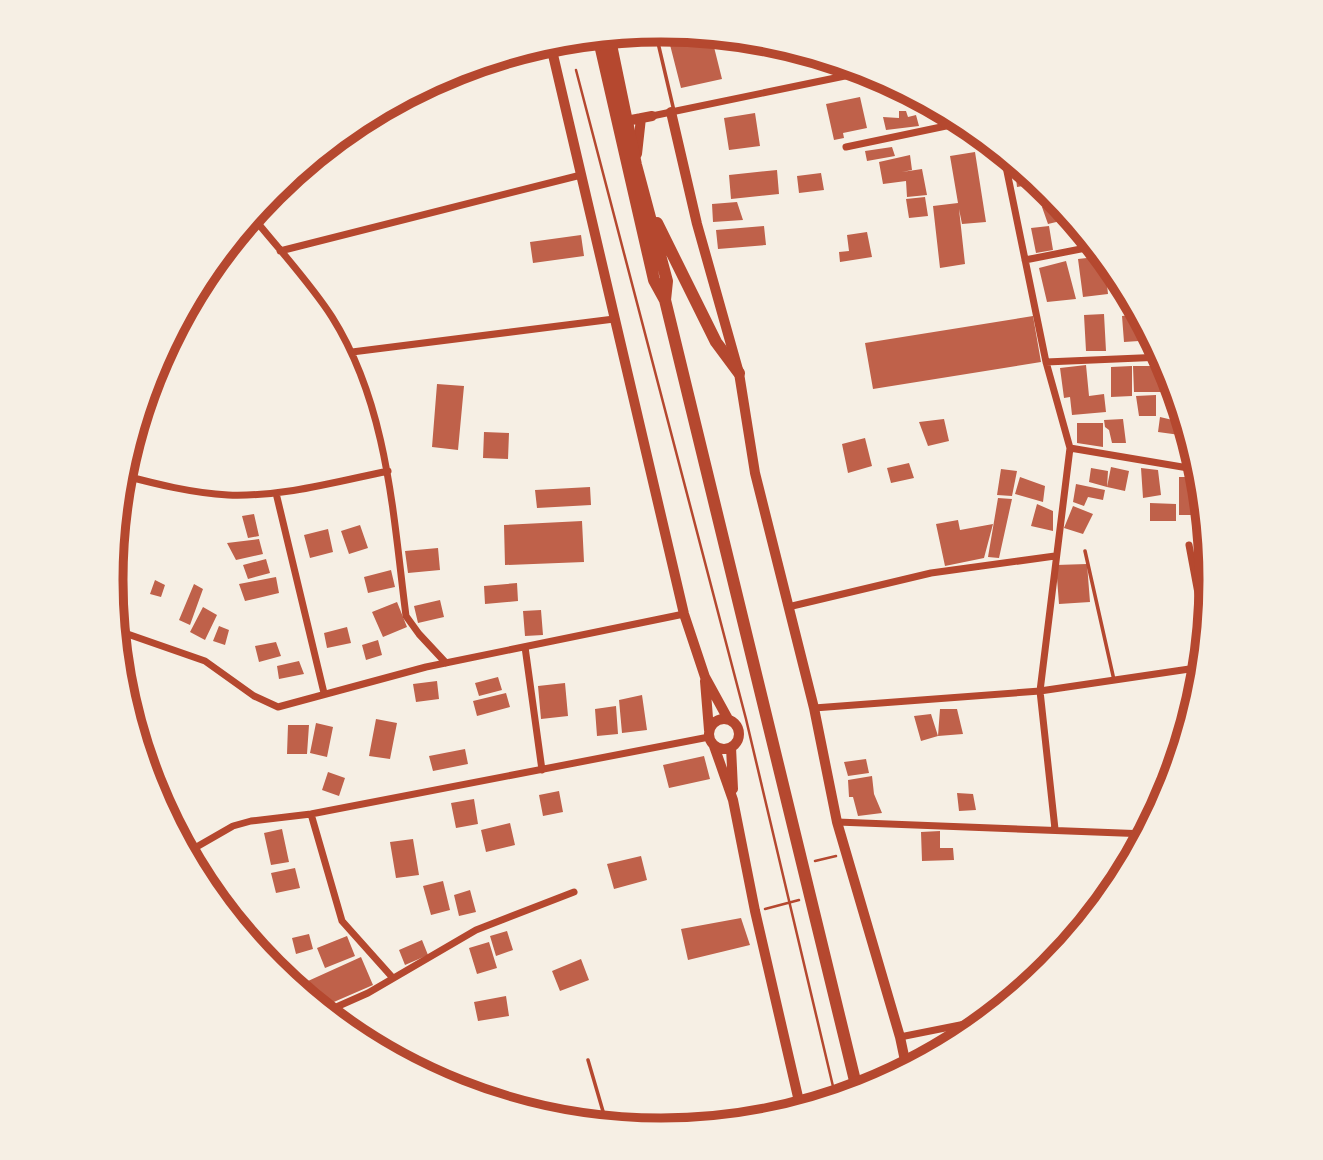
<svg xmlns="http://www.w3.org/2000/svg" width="1323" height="1160" viewBox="0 0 1323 1160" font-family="Helvetica,sans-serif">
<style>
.building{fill:#bf614a}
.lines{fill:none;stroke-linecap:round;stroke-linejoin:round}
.path{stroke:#b5482f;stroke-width:2.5}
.service{stroke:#b5482f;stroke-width:3.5}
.minor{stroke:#b5482f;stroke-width:7}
.secondary{stroke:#b5482f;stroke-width:10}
.trunk{stroke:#b5482f;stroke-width:12}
.rim{fill:none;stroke:#b5482f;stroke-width:9}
</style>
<rect width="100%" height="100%" fill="#f6efe4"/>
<path class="building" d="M674 31 711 35 722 79 681 88 667 33Z
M899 89H904L919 97V102L900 103Z
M860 97 867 128 843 133 844 138 834 140 826 104Z
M899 111H906L908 117 916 115 919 126 886 130 883 117 899 118Z
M755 113 760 146 729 150 724 118Z
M892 147 895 156 867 161 865 151Z
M975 152 986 222 962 224 959 209 965 264 940 268 933 206 958 203 950 156Z
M910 155 912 170 902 172 922 169 927 195 907 197 906 181 883 184 879 162Z
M777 170 779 194 731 199 729 175Z
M821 173 824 190 799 193 797 176Z
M1031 175 1041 183 1017 187 1016 178Z
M925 197 928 216 909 218 906 199Z
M737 202 743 220 713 222 712 204Z
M1061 203 1073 218 1048 224 1042 207Z
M1078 224 1080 227 1090 239 1074 242 1070 225Z
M764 226 766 245 718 249 716 230Z
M1049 226 1053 250 1036 253 1031 228Z
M867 232 872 257 840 262 839 252 849 251 847 235Z
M581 235 584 256 533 263 530 242Z
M1104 256 1108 294 1083 297 1078 259Z
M1066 261 1076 299 1047 302 1039 268Z
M1104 314 1106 351H1086L1084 315Z
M1140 314 1148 328 1149 337 1139 338V341L1124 342 1122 316Z
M1033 316 1041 362 873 389 865 343Z
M1151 361H1165L1177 392H1134L1133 366H1151Z
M1086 365 1089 396 1104 394 1106 412 1072 415 1070 397 1064 398 1060 368Z
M1132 366V396L1111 397V367Z
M437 384 464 386 458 450 432 447Z
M1156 395V416H1139L1136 396Z
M1184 416 1191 440V443L1181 442Z
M1160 417 1181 422 1180 435 1158 432Z
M944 419 949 441 928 446 919 422Z
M1123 419 1126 443H1112L1109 430 1105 427 1104 420Z
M1077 423H1103V447L1077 443Z
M484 432 509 433 508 459 483 458Z
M865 438 872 466 848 473 842 444Z
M909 463 914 478 891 483 887 468Z
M1111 467 1129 471 1125 491 1107 487Z
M1091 468 1108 471 1107 487 1089 482Z
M1141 468 1158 470 1161 495 1143 498Z
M1001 469 1017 471 1012 496 997 495Z
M1020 477 1045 486 1043 502 1015 494Z
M1179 477H1199L1201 515H1179Z
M1076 484 1105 490 1103 500 1088 497 1084 506 1073 502Z
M590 487 591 505 537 508 535 490Z
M998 498 1012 499 999 558 988 557Z
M1150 503 1176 504V521H1150Z
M1037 504 1053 511V531L1031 526Z
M1073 506 1093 514 1083 534 1064 528Z
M254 514 259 536 248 538 242 516Z
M958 520 960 530 993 524 984 558 945 566 936 524Z
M582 521 584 562 505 565 504 525Z
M360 525 368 548 349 554 341 531Z
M328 529 333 552 310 558 304 535Z
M259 539 263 554 236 560 227 543Z
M438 548 440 570 408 573 405 551Z
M266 559 270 573 248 579 243 565Z
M1087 564 1090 602 1059 604 1056 565Z
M391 570 395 587 368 593 364 577Z
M112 573 125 577 115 617 111 580Z
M276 577 279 593 245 601 239 584Z
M155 580 165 585 161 597 150 594Z
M517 583 518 601 485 604 484 586Z
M194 584 203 589 190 625 179 620Z
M440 600 444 617 418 623 414 606Z
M397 602 407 627 383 637 372 612Z
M203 607 217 615 205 640 190 632Z
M541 610 543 635 525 636 523 611Z
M219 626 229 630 225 645 213 641Z
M347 627 351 643 327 648 324 633Z
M378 640 382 655 366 660 362 645Z
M276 642 281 656 259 662 255 646Z
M299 661 304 674 279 679 277 666Z
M498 677 502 690 479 696 475 683Z
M437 681 439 699 416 702 413 684Z
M565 683 568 716 541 719 538 686Z
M506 693 510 707 477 716 473 701Z
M642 695 647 730 622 733 619 700Z
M616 706 618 734 597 736 595 709Z
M940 709H957L963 734 938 736Z
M931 714 938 736 921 741 914 716Z
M376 719 397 723 390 759 369 756Z
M316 723 333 727 327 757 310 753Z
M288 725H309L307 754H287Z
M465 749 468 764 433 771 429 756Z
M704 756 710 779 669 788 663 765Z
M866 759 869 773 848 776 844 762Z
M328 772 345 778 339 796 322 790Z
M872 776 874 794 882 813 858 816 853 797H849L848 780Z
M559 791 563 812 543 816 539 795Z
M957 793 973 794 976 810 959 811Z
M474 799 478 824 456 828 451 803Z
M510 823 515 845 486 852 481 830Z
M282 829 289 862 271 865 264 833Z
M940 831V848H953L954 860 922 861 921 832Z
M413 839 419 875 396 878 390 842Z
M641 856 647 880 614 889 607 864Z
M295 868 300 888 276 893 271 873Z
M443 881 450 910 431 915 423 886Z
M470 890 476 912 459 916 454 895Z
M741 918 750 945 688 960 681 929Z
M507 931 513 950 496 956 490 936Z
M309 934 313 949 296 954 292 938Z
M347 936 355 956 325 968 317 948Z
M422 940 428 955 405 965 399 950Z
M489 942 497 968 477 974 469 948Z
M361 957 373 985 320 1008 308 981Z
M581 959 589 980 560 991 552 971Z
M506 996 509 1016 478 1021 474 1002Z"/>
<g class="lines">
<path class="path" d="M576 70 746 719 836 1099
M815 861 836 856
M765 909 799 900"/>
<path class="service" d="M655 30 674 111
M1085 551 1114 680
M588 1060 607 1125"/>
<path class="minor" d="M652 116 869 71
M846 147 965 122
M1003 152 1046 362 1070 448 1040 691 1055 829
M252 216C277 247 311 284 332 317 388 406 393 515 406 616L419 634 446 663
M280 251 581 175
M1025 260 1096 246
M352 352 614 319
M1046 362 1163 357
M1070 448 1200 470
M122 475C156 484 192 493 228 495 282 497 335 482 388 471
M127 477 146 407 150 381
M276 493 324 693
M1189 545 1206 636
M788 607 931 573 1055 556
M116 630 205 661 254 696 278 707 426 667 684 614
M525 647 542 770
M814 708 1040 691 1203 667
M311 814 342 921 392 977
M837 822 1147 834
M186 853 233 826 251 821 311 814 709 737
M325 1012 368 993 476 930 574 892
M900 1037 990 1019"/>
<path class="secondary" d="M550 42 684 614 705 677 728 719
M671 112 697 224 739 373 755 473 814 708 837 822 900 1037 907 1070
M626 121 652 116
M637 154 641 118
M705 681 709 730
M709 734a15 15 0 1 1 30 0a15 15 0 1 1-30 0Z
M714 746 733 800 755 911 801 1110
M731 747 733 789"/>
<path class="trunk" d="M609 35 636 165 667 281 665 300
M598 36 654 280 665 300 858 1093
M657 223 716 342 739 373"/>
</g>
<path d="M0 0H1323V1160H0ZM123 580a538 538 0 1 1 1076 0a538 538 0 1 1-1076 0Z" fill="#f6efe4" fill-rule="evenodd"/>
<path class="rim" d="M123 580a538 538 0 1 1 1076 0a538 538 0 1 1-1076 0Z"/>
</svg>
